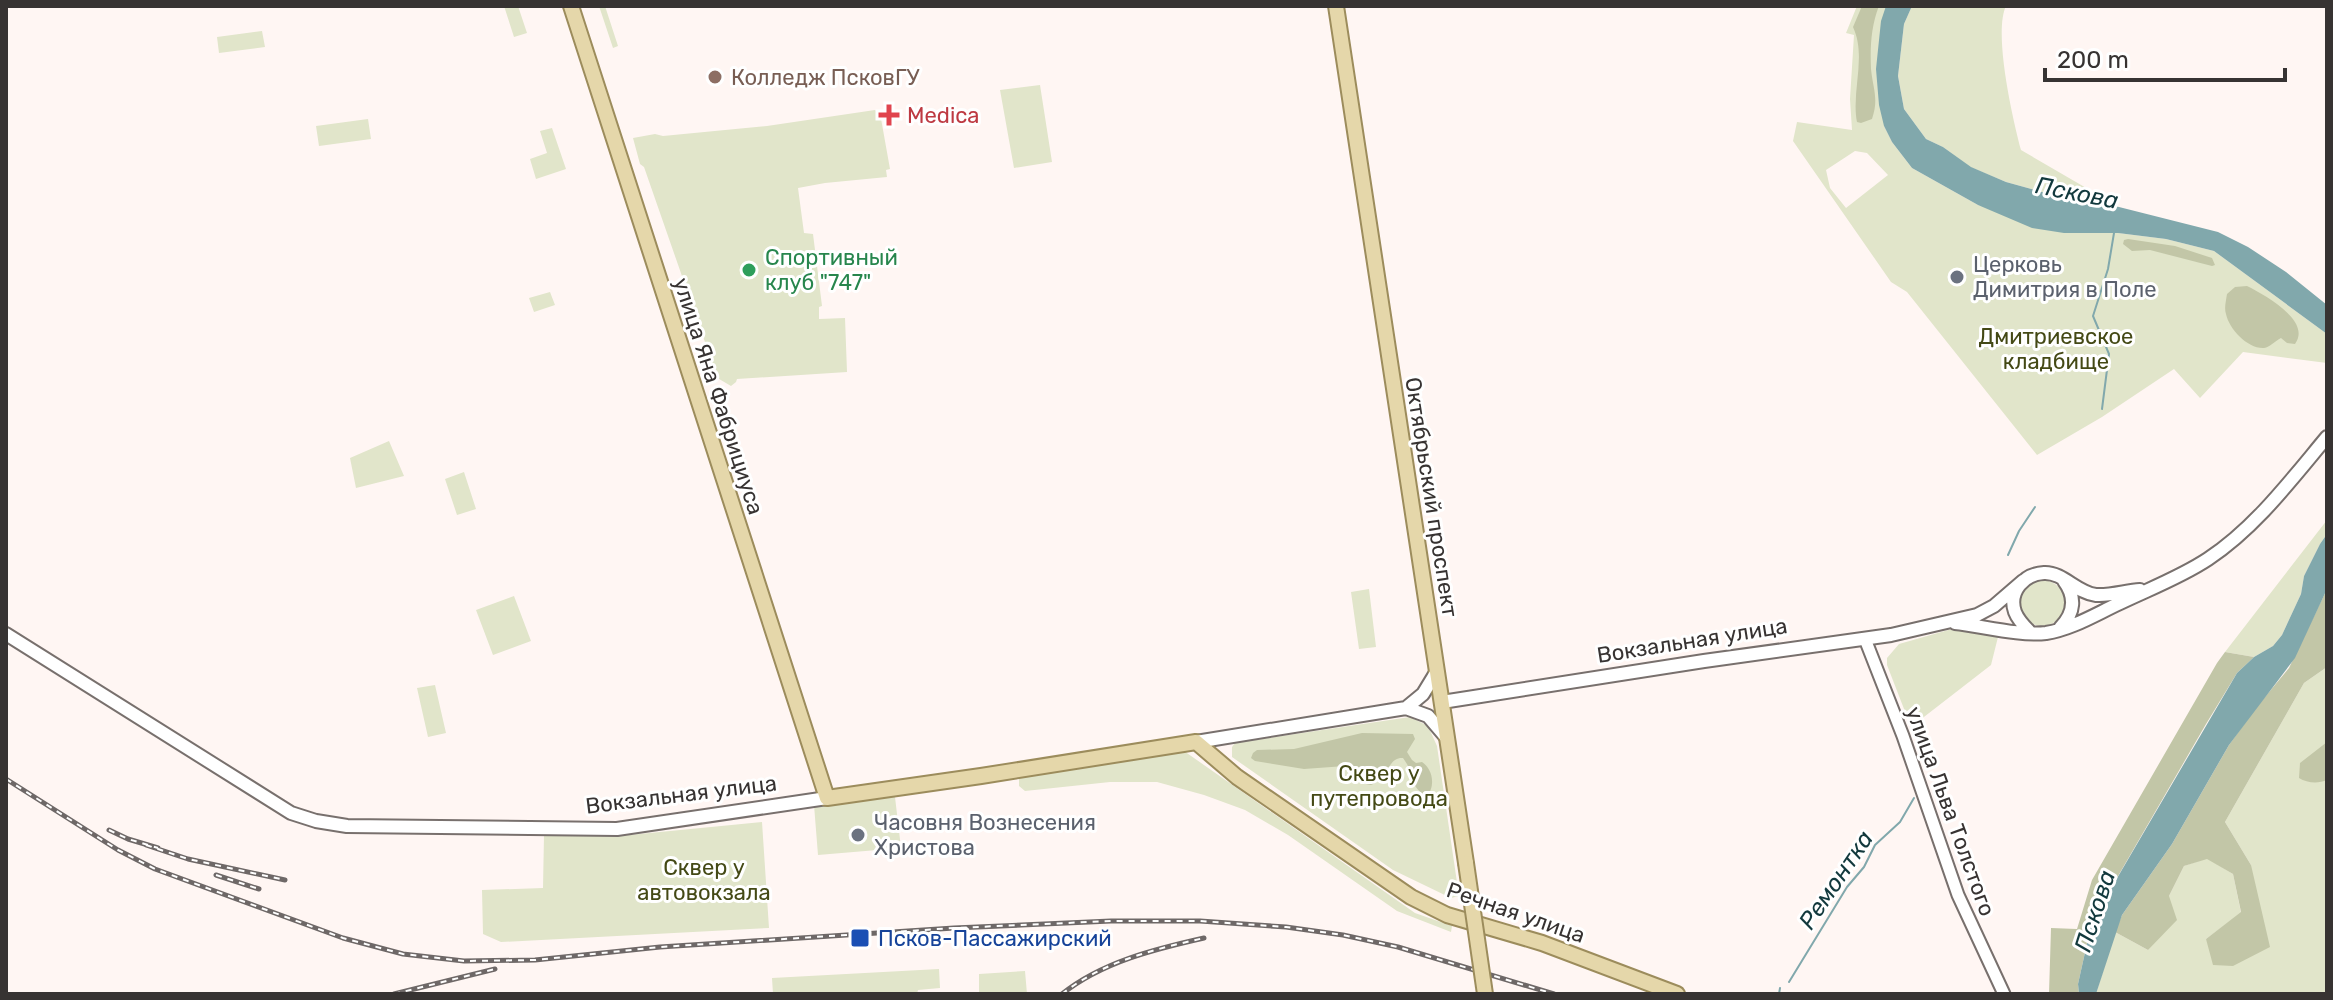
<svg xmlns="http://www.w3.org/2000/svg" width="2333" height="1000" viewBox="0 0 2333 1000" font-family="Rubik,sans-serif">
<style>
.green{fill:#e1e5ca;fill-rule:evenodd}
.forest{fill:#c2c6a7}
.water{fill:#81a8ac}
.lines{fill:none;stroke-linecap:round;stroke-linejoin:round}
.stream{stroke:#81a8ac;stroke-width:2}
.tertiary-casing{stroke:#78706d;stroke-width:15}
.secondary-casing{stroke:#78706d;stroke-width:16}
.primary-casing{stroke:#9c8c5c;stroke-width:18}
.tertiary{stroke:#fff;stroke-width:11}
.secondary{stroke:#fff;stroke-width:12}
.primary{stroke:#e5d7aa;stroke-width:14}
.rail-casing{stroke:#6e6867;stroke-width:5}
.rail{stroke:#fff;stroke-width:2;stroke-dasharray:6;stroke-linecap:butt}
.primary-bridge-casing{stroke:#9c8c5c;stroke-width:18;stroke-linecap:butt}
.primary-bridge{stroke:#e5d7aa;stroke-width:14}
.education-dot{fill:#8d6e63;stroke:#fff;stroke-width:3}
.health-dot{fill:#e0444e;stroke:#fff;stroke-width:3}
.leisure-dot{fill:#2e9e5b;stroke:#fff;stroke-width:3}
.worship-dot{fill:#6b7280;stroke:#fff;stroke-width:3}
.transit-dot{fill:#1a4fb4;stroke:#fff;stroke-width:3}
.labels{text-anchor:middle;stroke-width:6;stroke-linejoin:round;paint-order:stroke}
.education-label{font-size:22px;fill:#785e54;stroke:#fff;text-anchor:start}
.health-label{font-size:22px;fill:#be3a42;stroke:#fff;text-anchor:start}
.leisure-label{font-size:22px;fill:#27864d;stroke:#fff;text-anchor:start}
.worship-label{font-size:22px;fill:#5b616d;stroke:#fff;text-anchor:start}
.park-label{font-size:22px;fill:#444915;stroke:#fff}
.street-label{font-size:22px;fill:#373332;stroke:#fff}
.transit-label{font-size:22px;fill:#164399;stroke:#fff;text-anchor:start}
.water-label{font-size:24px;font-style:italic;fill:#12393d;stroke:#fff}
</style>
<rect width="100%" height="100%" fill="#fff6f3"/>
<path class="green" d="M504 6H518L527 33 514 37Z
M599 6H605L618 46 613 48Z
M1857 6H1886L1884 126 1892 142 1912 168 1978 205 2118 233 2166 239 2214 251 2327 334V363L2243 352 2200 398 2174 369 2102 417 2037 455 1907 292 1891 282 1793 141 1797 122 1852 130 1850 99 1854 35 1846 33ZM1855 151 1867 153 1888 175 1846 208 1830 188 1826 170Z
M1912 6H2006C1993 33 2013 120 2021 150L2119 207 2081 203 2006 182 1970 167 1943 147 1926 139 1904 109 1898 76 1904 24Z
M262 31 265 47 219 53 217 37Z
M1040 85 1052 162 1014 168 1000 90Z
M875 110 880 113 890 169 886 170 887 177 825 183 798 188 804 233 813 234 822 306 819 307V319L845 318 847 372 737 379 736 382 731 386 714 376 712 370 714 368 644 167 640 164 633 138 655 134 663 136 767 126Z
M368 119 371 139 319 146 316 126Z
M552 128 566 169 536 179 530 159 547 153 540 131Z
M550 292 555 305 534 312 529 298Z
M389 441 404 476 356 488 350 458Z
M464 472 476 509 457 515 445 479Z
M2327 520V534L2320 544 2304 576 2301 594 2282 635 2273 646 2254 657 2225 652Z
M2019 603a23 23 0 1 1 46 0a23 23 0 1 1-46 0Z
M1369 589 1376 647 1359 649 1351 592Z
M514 596 531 641 493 655 476 610Z
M1973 623 2000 629 1991 665 1911 727 1887 665V658L1899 644Z
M2327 667V994H2096L2115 932 2148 950 2169 896 2184 866 2207 858 2233 874 2241 913 2206 939 2233 966 2251 865 2225 822 2304 683Z
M435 685 446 733 428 737 417 688Z
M1410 717 1428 726 1437 746 1459 896 1451 898 1393 870 1232 757V747L1235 743Z
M1184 751 1415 913 1452 926 1451 932 1397 911 1288 835 1245 810 1204 795 1157 782H1110L1025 791 1019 786V776Z
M895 797 901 848 818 855 814 805Z
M762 822 769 928 501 942 483 934 482 890 543 888 544 835 619 836Z
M939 969 940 988 918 990 917 994H773L772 978Z
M1025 971 1027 994H979V974Z"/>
<path class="forest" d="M1862 6H1879C1871 26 1870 48 1871 69 1873 89 1879 99 1872 119L1861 123 1857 122C1851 91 1867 57 1853 27Z
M2128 239 2175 246 2212 258 2215 265 2212 266 2150 250 2132 251 2123 244 2124 240Z
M2247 286C2265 295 2312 321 2295 344L2287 343 2281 338C2275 341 2270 347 2264 348 2248 349 2229 329 2226 314 2224 308 2226 301 2227 294L2235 287Z
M2327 589V667L2304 683 2225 822 2251 865 2270 947 2233 966 2213 965 2206 939 2241 912 2233 874 2207 859 2184 866 2169 896 2177 920 2148 950 2115 932 2122 915 2172 844 2229 745 2255 709 2289 668Z
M2225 652 2254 657 2237 673 2206 724 2092 921 2078 984 2079 994H2049L2051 928 2077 929 2092 880 2217 663Z
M1362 733 1413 734 1415 739 1407 752 1412 760 1416 763 1422 762C1433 769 1436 787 1426 797 1405 780 1417 777 1403 758 1387 757 1390 778 1371 785L1355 782 1353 772 1345 766 1304 769 1255 761 1251 758 1253 753 1257 750 1294 749Z
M2327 742V780C2318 784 2307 783 2299 778L2300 763Z"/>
<path class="water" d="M1886 6H1912L1904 24 1898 76 1904 109 1926 139 1943 147 1971 167 2006 182 2081 203 2119 207 2218 232 2248 247 2286 272 2327 305V334L2214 251 2166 239 2118 233H2064L2032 228 1978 205 1912 168 1892 142 1884 126 1879 105 1876 69 1881 21Z
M2327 534V589L2295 658 2229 745 2172 844 2122 915 2096 994H2079L2078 984 2092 921 2237 673 2254 657 2273 646 2282 635 2301 594 2304 576 2320 544Z"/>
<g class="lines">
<path class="stream" d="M2102 409 2109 354 2093 316 2108 269 2114 233
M2008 555 2019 531 2035 507
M1789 982 1847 887 1864 867 1875 845 1900 822 1914 798
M1779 994 1780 988"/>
<defs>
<path id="tertiary" d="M1865 639 1903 736 1958 895 2004 994"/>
<path id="secondary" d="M1955 623C1982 626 2020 636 2046 633 2072 629 2096 614 2120 603 2149 589 2181 577 2208 559 2255 528 2291 480 2327 437
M2060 628C2075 613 2076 597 2064 581
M2030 632C2024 626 2018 620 2015 612 2008 592 2024 574 2044 573 2063 572 2077 593 2096 595 2110 596 2126 591 2140 590
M6 634 291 813 316 821 347 826 617 829 827 798
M1442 702 1704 661 1891 635 1977 615 1994 606 2023 581
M1406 708 1423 694 1437 671
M1196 742 1406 708 1428 716 1446 737"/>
<path id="primary" d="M571 6 827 798 981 776 1196 742 1237 777 1411 897 1447 915 1542 943 1677 994
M1336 6 1466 863"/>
</defs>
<use href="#tertiary" class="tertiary-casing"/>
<use href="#secondary" class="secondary-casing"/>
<use href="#primary" class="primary-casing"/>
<use href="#tertiary" class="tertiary"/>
<use href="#secondary" class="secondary"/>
<use href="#primary" class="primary"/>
<defs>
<path id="rail" d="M6 779 118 850 155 869 343 938 403 954 464 961 535 960 660 947 954 928 1111 921H1200L1286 927 1343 935 1398 947 1554 994
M109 830 128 839 158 848
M146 845 188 859 285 880
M216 875 259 889
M394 994 495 969
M1062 994C1102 962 1155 949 1204 938"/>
</defs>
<use href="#rail" class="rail-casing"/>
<use href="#rail" class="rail"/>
<defs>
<path id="primary-bridge" d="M1466 863 1485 994"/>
</defs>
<use href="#primary-bridge" class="primary-bridge-casing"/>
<use href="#primary-bridge" class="primary-bridge"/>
</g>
<circle class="education-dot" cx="715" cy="77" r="8"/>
<path class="health-dot" d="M885 103h8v8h8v8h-8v8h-8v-8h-8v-8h8z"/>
<circle class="leisure-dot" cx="749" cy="270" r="8"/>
<g class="worship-dot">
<circle cx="1957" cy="277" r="8"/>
<circle cx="858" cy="835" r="8"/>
</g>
<rect class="transit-dot" x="850" y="928" width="20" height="20" rx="4"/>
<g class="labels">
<g class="education-label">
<text x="731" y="85">Колледж ПсковГУ</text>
</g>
<g class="health-label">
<text x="907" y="123">Medica</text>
</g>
<g class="leisure-label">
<text x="765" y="265">Спортивный<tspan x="765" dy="25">клуб "747"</tspan></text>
</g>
<g class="worship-label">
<text x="1973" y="272">Церковь<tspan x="1973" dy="25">Димитрия в Поле</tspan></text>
<text x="874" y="830">Часовня Вознесения<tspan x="874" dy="25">Христова</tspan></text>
</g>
<g class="park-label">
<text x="2056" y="344">Дмитриевское<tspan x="2056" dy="25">кладбище</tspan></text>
<text x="1379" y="781">Сквер у<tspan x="1379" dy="25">путепровода</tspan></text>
<text x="704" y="875">Сквер у<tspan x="704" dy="25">автовокзала</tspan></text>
</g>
<g class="street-label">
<text transform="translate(719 396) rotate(72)" y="8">улица Яна Фабрициуса</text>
<text transform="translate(1432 497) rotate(81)" y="8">Октябрьский проспект</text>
<text transform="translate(1692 640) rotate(-9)" y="8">Вокзальная улица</text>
<text transform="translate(681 794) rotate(-7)" y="8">Вокзальная улица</text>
<text transform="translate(1951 811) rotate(70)" y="8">улица Льва Толстого</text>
<text transform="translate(1516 912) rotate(19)" y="8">Речная улица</text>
</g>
<g class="transit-label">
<text x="878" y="946">Псков-Пассажирский</text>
</g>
<g class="water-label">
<text transform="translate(2077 193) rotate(11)" y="8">Пскова</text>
<text transform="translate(1836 880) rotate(-56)" y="8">Ремонтка</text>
<text transform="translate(2095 911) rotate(-72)" y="8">Пскова</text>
</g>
</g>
<rect width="2333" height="1000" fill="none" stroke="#373332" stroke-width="16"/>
<path d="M2045 68v12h240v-12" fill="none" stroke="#373332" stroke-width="4"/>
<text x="2057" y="68" font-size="24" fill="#373332" stroke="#ffffff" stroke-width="6" paint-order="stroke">200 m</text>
</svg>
